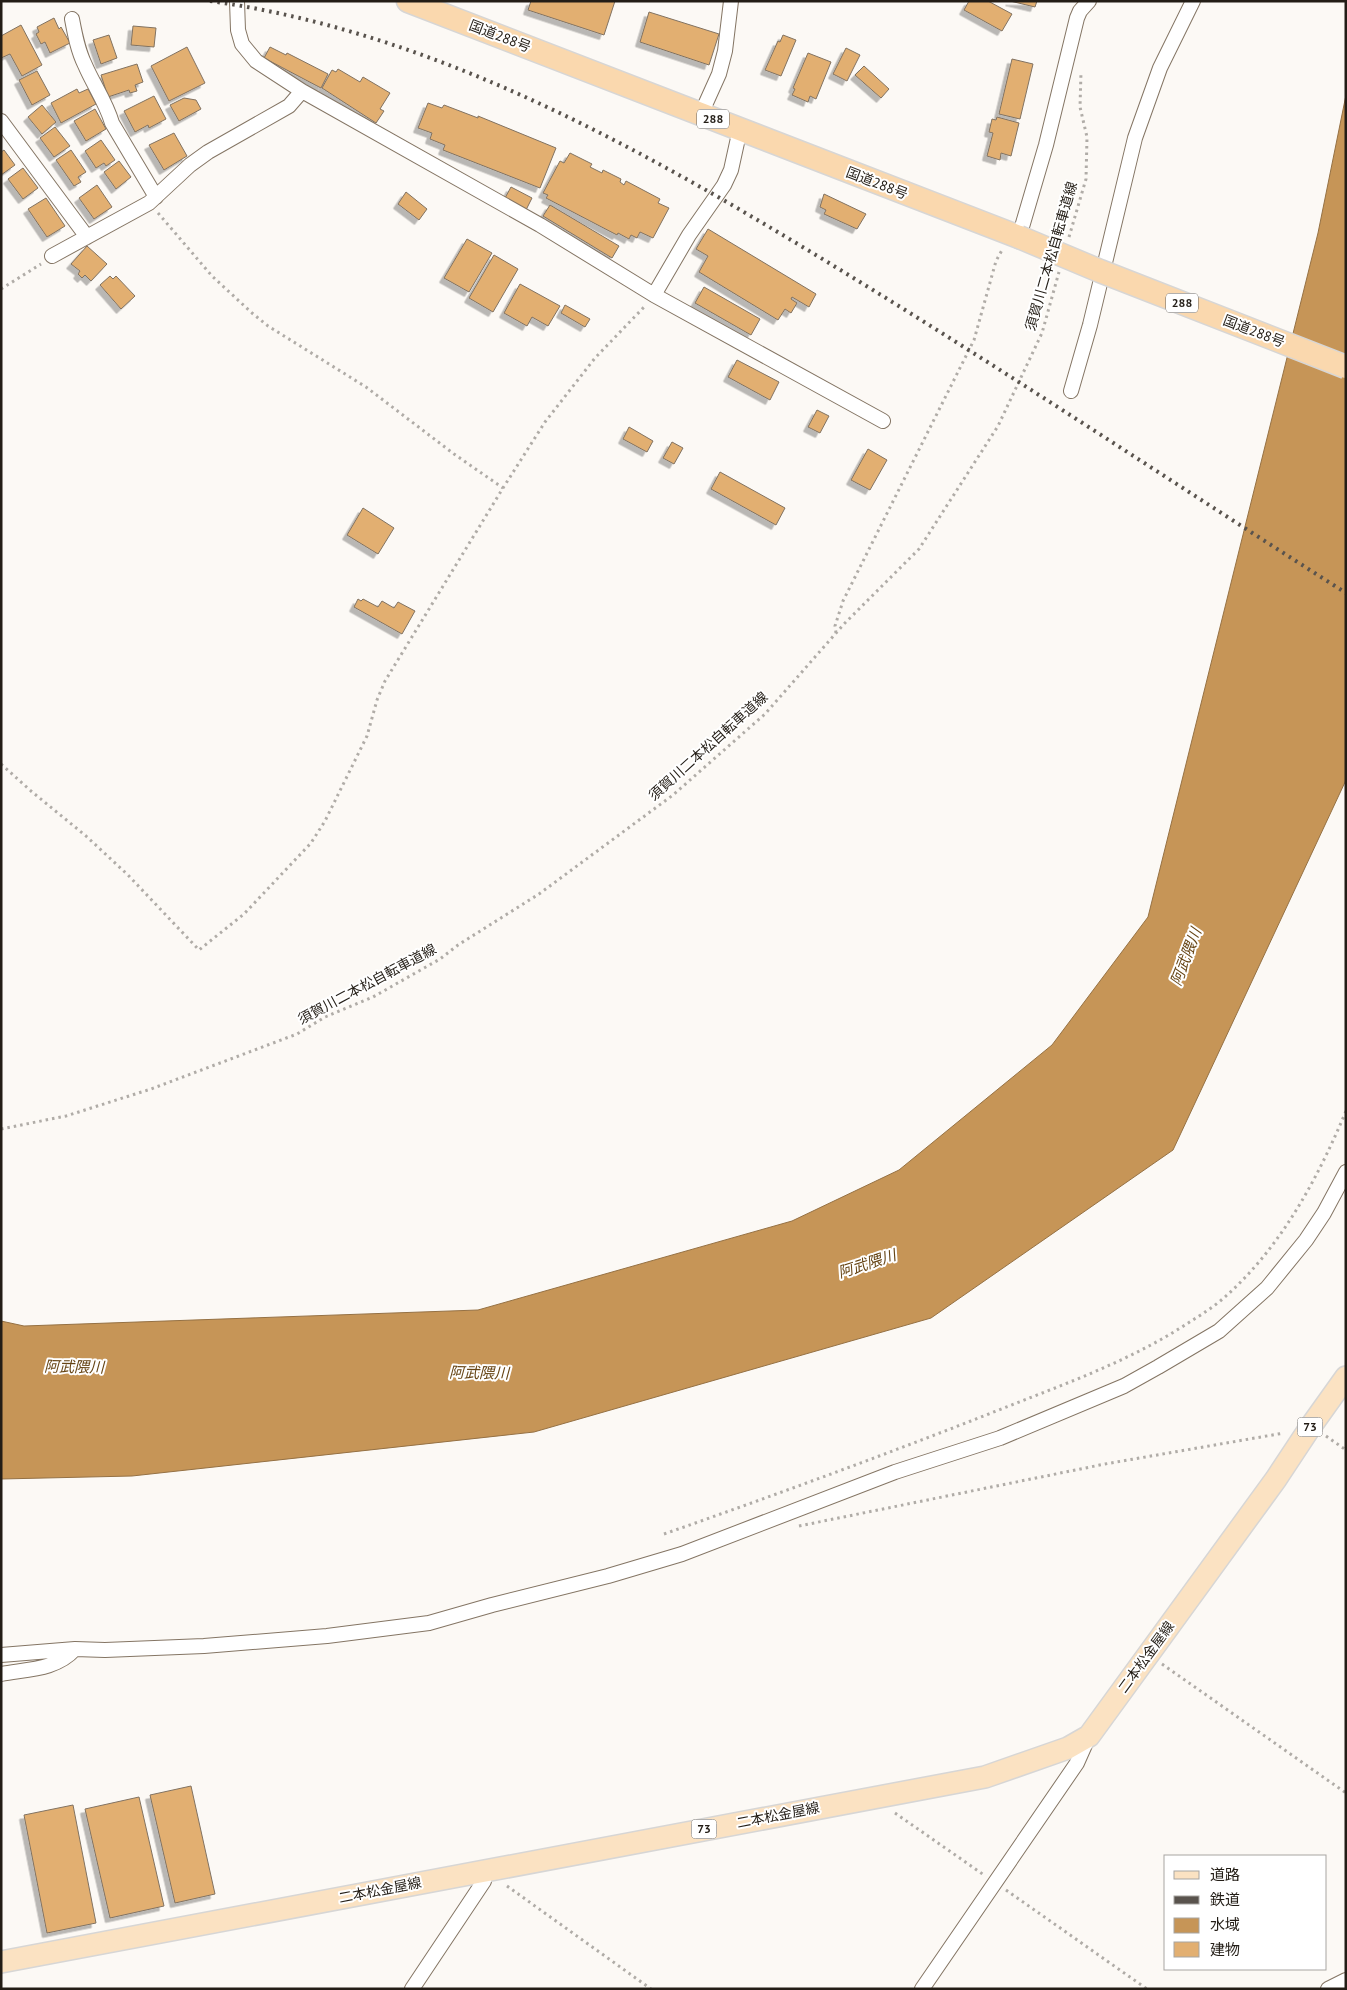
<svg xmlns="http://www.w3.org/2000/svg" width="1347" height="1990" viewBox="0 0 1347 1990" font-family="'PT Sans','Noto Sans JP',sans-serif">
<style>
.water{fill:#c69557;stroke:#957144}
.building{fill:#e2af71;stroke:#817261;filter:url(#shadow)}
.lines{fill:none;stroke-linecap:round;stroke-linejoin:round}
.minor-casing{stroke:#847564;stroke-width:16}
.primary-casing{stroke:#d7d6d5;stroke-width:24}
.trunk-casing{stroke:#d7d6d5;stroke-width:25}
.path{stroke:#b0aca7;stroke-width:3;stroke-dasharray:2.5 4;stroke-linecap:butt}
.minor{stroke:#fff;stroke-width:14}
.primary{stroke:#fbe2c2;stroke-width:21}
.trunk{stroke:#fad8ae;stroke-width:22}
.rail{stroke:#59534d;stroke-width:4;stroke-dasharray:2.5 5;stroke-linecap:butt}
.trunk-bridge-casing{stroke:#d7d6d5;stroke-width:25;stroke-linecap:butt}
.trunk-bridge{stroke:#fad8ae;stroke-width:22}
.labels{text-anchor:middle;stroke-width:4;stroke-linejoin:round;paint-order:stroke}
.shield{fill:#fff;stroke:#65615c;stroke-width:1}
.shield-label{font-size:12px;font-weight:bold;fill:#231d16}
.street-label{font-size:14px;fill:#231d16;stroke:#fff}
.water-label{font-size:15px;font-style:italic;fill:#664414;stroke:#fff}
</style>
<defs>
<filter id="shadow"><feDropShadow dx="-4.5" dy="4.5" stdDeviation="0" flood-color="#0004"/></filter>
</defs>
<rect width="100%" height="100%" fill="#fcf9f5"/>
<path class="water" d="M1346 95V780L1173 1150 931 1318 534 1432 132 1476 1 1479V1321L24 1326 478 1310 792 1221 899 1170 1052 1045 1148 917 1318 233Z"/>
<path class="building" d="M531 1H615L604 35 528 10Z
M969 1H988L1012 14 1002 31 964 10Z
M1010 1H1037L1035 7Z
M649 12 719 34 709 65 640 42Z
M54 18 59 29 61 27 70 43 50 53 45 42 41 44 36 34 39 32 37 27Z
M21 25 42 65 22 76 10 54 1 58V36Z
M133 26 156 28 154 47 131 45Z
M109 35 117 58 101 64 93 40Z
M783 35 796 40 781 76 765 70 778 41 780 42Z
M187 47 205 83 169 101 151 66Z
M270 47 286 55 287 53 328 74 321 88 264 58Z
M846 48 860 55 847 81 833 74Z
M808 53 831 62 816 99 810 96 808 102 792 95 795 89 793 88Z
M1012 59 1033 64 1020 119 999 114Z
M137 64 143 82 135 85 137 91 130 93 129 90 108 97 101 75Z
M864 66 889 89 881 98 855 75Z
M338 69 360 82 363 77 390 93 380 109 384 111 376 123 322 88 332 70 336 72Z
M37 71 50 95 32 105 19 80Z
M77 89 79 93 88 89 96 104 61 123 51 103Z
M154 96 166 119 149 128 148 125 135 132 124 111Z
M184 98 196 100 201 109 179 121 170 105Z
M428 103 442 108 444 105 478 118V116L556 148 540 188 443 150 445 145 430 139 432 133 418 128Z
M42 105 56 122 42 134 28 117Z
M95 109 106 129 86 141 74 121Z
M997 117 1019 123 1011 156 1001 153 1000 160 987 156 993 133 989 132 992 119 996 120Z
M55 127 70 146 54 157 40 138Z
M174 133 187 156 164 170 149 145Z
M101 140 115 160 106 166 104 163 96 168 85 151Z
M4 150 15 165 1 175V152Z
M71 150 86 172 78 177 81 182 74 186 56 160Z
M570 153 592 164 590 167 602 173 603 170 621 179 620 182 624 185 626 181 660 199 658 203 669 208 653 238 640 232 637 238 631 235 629 239 618 233 617 235 546 198 548 195 543 193 560 161 564 163Z
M119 161 131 177 116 189 104 172Z
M23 168 38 188 23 199 8 179Z
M97 185 112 207 94 219 79 198Z
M511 187 532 198 526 210 505 198Z
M406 192 427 209 419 220 398 204Z
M824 194 866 214 857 229 824 214 826 210 820 207Z
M46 198 65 226 47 237 28 209Z
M550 205 619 246 612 258 543 216Z
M708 229 816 294 809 307 792 297 791 299 797 303 791 313 785 309 778 320 699 272 708 256 696 249Z
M467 239 492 253 469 292 444 278Z
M87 246 107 264 91 281 85 275 82 278 78 274 80 271 71 264Z
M494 255 518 269 493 312 469 298Z
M110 276 113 279 116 276 135 296 121 309 100 285Z
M520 284 560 306 548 326 532 317 527 326 504 313Z
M704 287 760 319 751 335 695 303Z
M565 305 590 319 585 327 561 313Z
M737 360 779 382 770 400 728 377Z
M817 410 829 416 820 433 808 427Z
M629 427 653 441 647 452 623 439Z
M672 442 683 448 674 464 663 458Z
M868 449 887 460 870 490 851 480Z
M720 472 785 508 776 525 711 489Z
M363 508 394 528 378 554 347 535Z
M358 599 361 601 363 599 378 607 382 601 394 608 398 602 415 611 402 634 354 607Z
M191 1786 215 1894 175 1903 150 1795Z
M139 1797 164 1906 110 1918 85 1809Z
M73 1805 96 1923 47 1933 24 1815Z"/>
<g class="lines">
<defs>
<path id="minor" d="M237 1 238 30 242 44 256 61 302 91 540 225 654 295
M72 19C75 35 78 51 85 65 93 84 106 102 112 123L156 197
M701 114 719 74 725 51 731 1
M1 121 87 237
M740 129 731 170 724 185 689 235 654 295 883 421
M1019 237 1046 145 1077 18 1080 11 1089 1
M52 256 149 203 190 165 208 152 289 106 302 91
M1071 391 1090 325 1135 138 1160 68 1193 1
M1 1655 75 1649 105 1650 204 1646 327 1636 429 1623 492 1605 608 1576 682 1554 895 1472 1000 1438 1124 1386 1158 1367 1219 1331 1267 1288 1306 1240 1324 1213 1346 1172
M1 1674C28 1669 56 1670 75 1649
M412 1989 484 1881 486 1870
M922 1989 1077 1763 1089 1736
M1328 1989 1346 1980"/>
<path id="primary" d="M1 1962 985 1777 1068 1748 1089 1736 1276 1479 1311 1426 1346 1377"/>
<path id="trunk" d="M408 1 1019 237"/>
</defs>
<use href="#minor" class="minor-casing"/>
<use href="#primary" class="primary-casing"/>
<use href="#trunk" class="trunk-casing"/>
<path class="path" d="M158 213 212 276 252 313 268 326 366 387 454 454 503 488
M1069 237 1086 179 1087 137 1080 107 1081 72
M1 289 41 264
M836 633 835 626 843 601 974 340 996 261 1002 250
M1 764 31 791 86 836 128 875 199 950 244 914 311 843 325 821 367 736 377 700 385 681 503 488 545 422 595 358 646 305
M1 1129 66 1116 151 1089 297 1034 325 1017 373 997 440 959 458 945 539 894 673 795 765 714 844 624 919 549 998 426 1042 333 1059 272
M1326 1436 1346 1450
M799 1526 1105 1464 1284 1433
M664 1534C781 1493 898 1450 1014 1404 1073 1381 1132 1359 1185 1325 1199 1316 1214 1307 1226 1296 1281 1247 1318 1178 1346 1111
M1162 1664 1346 1793
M895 1813 984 1875
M507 1886 651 1989
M1006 1890 1147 1989"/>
<use href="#minor" class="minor"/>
<use href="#primary" class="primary"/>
<use href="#trunk" class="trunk"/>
<path class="rail" d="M210 1C446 34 660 159 860 282 1024 383 1184 490 1346 593"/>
<defs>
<path id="trunk-bridge" d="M1019 237 1100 271 1346 367"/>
</defs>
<use href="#trunk-bridge" class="trunk-bridge-casing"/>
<use href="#trunk-bridge" class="trunk-bridge"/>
</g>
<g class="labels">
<g class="shield">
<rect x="697" y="109.5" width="32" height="19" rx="4"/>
<rect x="1166" y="293.5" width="32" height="19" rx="4"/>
<rect x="1297.5" y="1417.5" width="25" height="19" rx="4"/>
<rect x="691.5" y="1819.5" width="25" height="19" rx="4"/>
</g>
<g class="shield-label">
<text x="713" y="123">288</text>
<text x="1182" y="307">288</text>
<text x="1310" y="1431">73</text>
<text x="704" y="1833">73</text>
</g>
<g class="street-label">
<text transform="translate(500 36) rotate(21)" y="5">国道288号</text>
<text transform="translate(877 183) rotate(21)" y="5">国道288号</text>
<text transform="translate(1051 256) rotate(-74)" y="5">須賀川二本松自転車道線</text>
<text transform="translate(1254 331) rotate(21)" y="5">国道288号</text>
<text transform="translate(708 746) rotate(-42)" y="5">須賀川二本松自転車道線</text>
<text transform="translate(367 984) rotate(-28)" y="5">須賀川二本松自転車道線</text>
<text transform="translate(1146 1657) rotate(-54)" y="5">二本松金屋線</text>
<text transform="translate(778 1815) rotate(-11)" y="5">二本松金屋線</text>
<text transform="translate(380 1890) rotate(-11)" y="5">二本松金屋線</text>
</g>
<g class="water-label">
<text transform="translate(1186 957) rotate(-69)" y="5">阿武隈川</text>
<text transform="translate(867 1264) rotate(-18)" y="5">阿武隈川</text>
<text transform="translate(74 1367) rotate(1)" y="5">阿武隈川</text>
<text transform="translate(479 1373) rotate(1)" y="5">阿武隈川</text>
</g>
</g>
<rect width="1347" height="1990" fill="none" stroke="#231d16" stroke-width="5"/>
<rect x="1164" y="1855" width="162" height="115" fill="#ffffff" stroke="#a7a5a2"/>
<rect x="1174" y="1871" width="25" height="8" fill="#fbe2c2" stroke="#a7a5a2"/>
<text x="1210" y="1880" font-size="15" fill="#231d16">道路</text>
<rect x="1174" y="1896" width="25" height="8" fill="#59534d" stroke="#a7a5a2"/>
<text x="1210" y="1905" font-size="15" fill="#231d16">鉄道</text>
<rect x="1174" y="1918" width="25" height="15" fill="#c69557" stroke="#a7a5a2"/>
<text x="1210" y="1930" font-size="15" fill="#231d16">水域</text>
<rect x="1174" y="1942" width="25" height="15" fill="#e2af71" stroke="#a7a5a2"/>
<text x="1210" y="1955" font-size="15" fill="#231d16">建物</text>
</svg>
